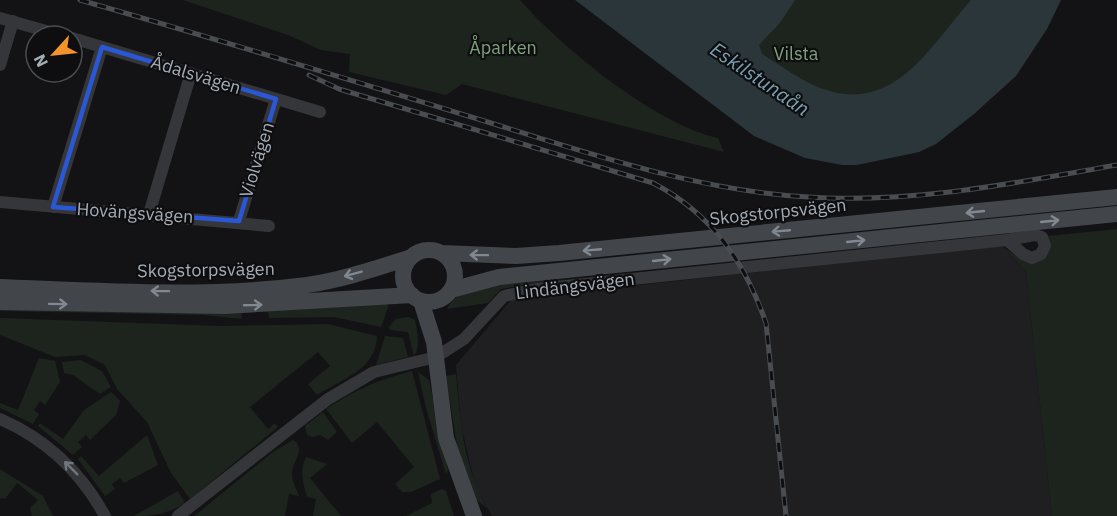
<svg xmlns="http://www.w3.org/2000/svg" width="1117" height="516" viewBox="0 0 1117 516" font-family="'IBM Plex Sans',sans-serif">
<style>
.built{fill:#1f1f22}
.green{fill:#1d241d}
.water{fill:#2b363a}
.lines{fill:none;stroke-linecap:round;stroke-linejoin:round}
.minor{stroke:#34363a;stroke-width:12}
.secondary{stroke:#42454a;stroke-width:16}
.rail-casing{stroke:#494c51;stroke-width:5}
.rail{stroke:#0e0e10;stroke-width:3;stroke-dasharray:9;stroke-linecap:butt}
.oneway{stroke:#828890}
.oneway2{stroke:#72777e}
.marked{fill:none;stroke:#2a57d4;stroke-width:4.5;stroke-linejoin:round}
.labels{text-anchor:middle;stroke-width:4.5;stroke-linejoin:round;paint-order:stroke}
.park-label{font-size:18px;fill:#7ea17b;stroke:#0e0e10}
.street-label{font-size:18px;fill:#a4acb5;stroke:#0e0e10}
.water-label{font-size:20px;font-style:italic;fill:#7aa0b1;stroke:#0e0e10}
</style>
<rect width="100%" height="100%" fill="#131315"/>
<path class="built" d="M984 247H1003L1026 272 1052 516H492L476 489 461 425 456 365 512 299Z"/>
<path class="green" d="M183 0H520C562 48 655 124 718 138L724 152 462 84 446 95 349 72 350 54 321 50 288 35Z
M769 0H1025L913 102 776 110 748 22Z
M1117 229V516H1052L1026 272 1003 247C1022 259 1036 273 1051 248L1048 236Z
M579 276 501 289 488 303 447 309C462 275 545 279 579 276Z
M388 300V308L381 327 334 317 269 318 267 308Z
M0 308 186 313 241 310 242 319 202 315 0 311Z
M408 317 415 320C417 331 421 346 414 356L408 332 390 330 389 327 396 319Z
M0 318 221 326 328 324 377 336C376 370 342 379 317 395L308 384 330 366 318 352 250 407 268 429 275 423 278 427 190 499 171 473 147 422 117 389 105 365 85 355 55 357 0 335Z
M385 336 403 338 408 357 376 365Z
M39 358 55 361 60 382 45 405 40 401 34 410 39 414 33 424 0 408V403L18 410Z
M81 360 102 371 111 387 100 394 73 375 64 373 62 362Z
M412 371 440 479 411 492H402L395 484 414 467 377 422 352 443 326 409C354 390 380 379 412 371Z
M418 372 429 380 448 470 446 474 426 408Z
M456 374C460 420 464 469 487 508L475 499 466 475 457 445 446 376Z
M111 392 120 401 116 415 90 440 86 435 78 442 82 447 73 455 38 426 40 423 63 439 84 410Z
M323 412 337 432 328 440 320 435 313 437 307 435 305 426Z
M147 435 158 465 124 483 120 478 112 484 115 489 105 496 78 459 81 456 99 476Z
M293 440C306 449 294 460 292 471 291 479 296 488 299 496L289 494 285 516H194L273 452Z
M306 457 327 464 310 478 341 516H313L316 499 307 497C303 482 299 471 306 457Z
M0 469 43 496 53 516H32L30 508 38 500 17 483 5 499 0 498Z
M442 489 446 491 454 516H406L432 503 431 494Z
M178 491 185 503C167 514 155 516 134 516Z"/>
<path class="water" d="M575 0H795L779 24 759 45 762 54C777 63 793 75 809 83 889 122 925 53 971 0H1061L1047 29 1016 76 974 114 936 144 919 152 857 165H842L805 158 754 136Z"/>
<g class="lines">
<path class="minor" d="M0 18 64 36
M72 38 320 112
M0 65 13 21
M0 202 269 226
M53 207 102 47
M149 214 191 73
M239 221 276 99
M0 419C46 439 81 472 105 516
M178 516 328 399 374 372 436 357 464 339 504 296 537 289 1007 240 1035 235 1042 237 1045 246 1041 254 1032 258 1023 254 1007 240"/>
<path class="secondary" d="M403 276a26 26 0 1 1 52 0a26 26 0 1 1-52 0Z
M442 253 516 256 559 253 1117 197
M0 287C101 291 206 298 307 285 342 280 377 268 409 258
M451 290 499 277 1117 214
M421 301 434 342 446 438 474 516
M0 302 224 306 412 295"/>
<defs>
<path id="rail" d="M80 0C217 39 354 81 491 123 594 155 699 191 808 197 913 204 1014 183 1117 165
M309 75 339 89 653 183C711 213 745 262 766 323L786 516"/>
</defs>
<use href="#rail" class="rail-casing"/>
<use href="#rail" class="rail"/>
</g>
<defs><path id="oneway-shaft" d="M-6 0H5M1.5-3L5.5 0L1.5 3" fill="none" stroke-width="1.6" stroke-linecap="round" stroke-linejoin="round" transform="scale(1.5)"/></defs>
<g class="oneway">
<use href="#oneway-shaft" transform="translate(975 212) rotate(174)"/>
<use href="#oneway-shaft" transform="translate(1050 221) rotate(-6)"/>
<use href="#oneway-shaft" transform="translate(781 231) rotate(175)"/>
<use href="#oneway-shaft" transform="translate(856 241) rotate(-6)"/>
<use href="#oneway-shaft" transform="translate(592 250) rotate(175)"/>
<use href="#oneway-shaft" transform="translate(479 255) rotate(-179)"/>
<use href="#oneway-shaft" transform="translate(662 260) rotate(-6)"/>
<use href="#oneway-shaft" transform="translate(353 274) rotate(165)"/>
<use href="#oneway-shaft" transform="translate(160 291) rotate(-179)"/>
<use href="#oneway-shaft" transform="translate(58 304) rotate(1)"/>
<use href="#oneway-shaft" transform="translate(253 305) rotate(-2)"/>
</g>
<use class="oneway2" href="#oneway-shaft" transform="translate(71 468) rotate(-135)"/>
<path class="marked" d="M102 47 276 99 239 221 53 207Z"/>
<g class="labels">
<g class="park-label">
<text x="503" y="54">Åparken</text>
<text x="796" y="60">Vilsta</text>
</g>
<g class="street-label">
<text transform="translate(196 75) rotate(17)" y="6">Ådalsvägen</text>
<text transform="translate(257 160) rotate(-73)" y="6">Violvägen</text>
<text transform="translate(778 212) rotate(-6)" y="6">Skogstorpsvägen</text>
<text transform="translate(135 213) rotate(4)" y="6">Hovängsvägen</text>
<text transform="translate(206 270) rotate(-1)" y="6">Skogstorpsvägen</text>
<text transform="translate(575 286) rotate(-7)" y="6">Lindängsvägen</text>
</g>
<g class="water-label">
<text transform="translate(760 79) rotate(34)" y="7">Eskilstunaån</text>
</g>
</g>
<g transform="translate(54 54) rotate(243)"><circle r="28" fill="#0e0e10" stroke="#4a4d52" stroke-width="1.5"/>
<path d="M0-4.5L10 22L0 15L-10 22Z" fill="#f4932b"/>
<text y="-9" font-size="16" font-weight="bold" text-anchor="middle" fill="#a4acb5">N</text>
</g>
</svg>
